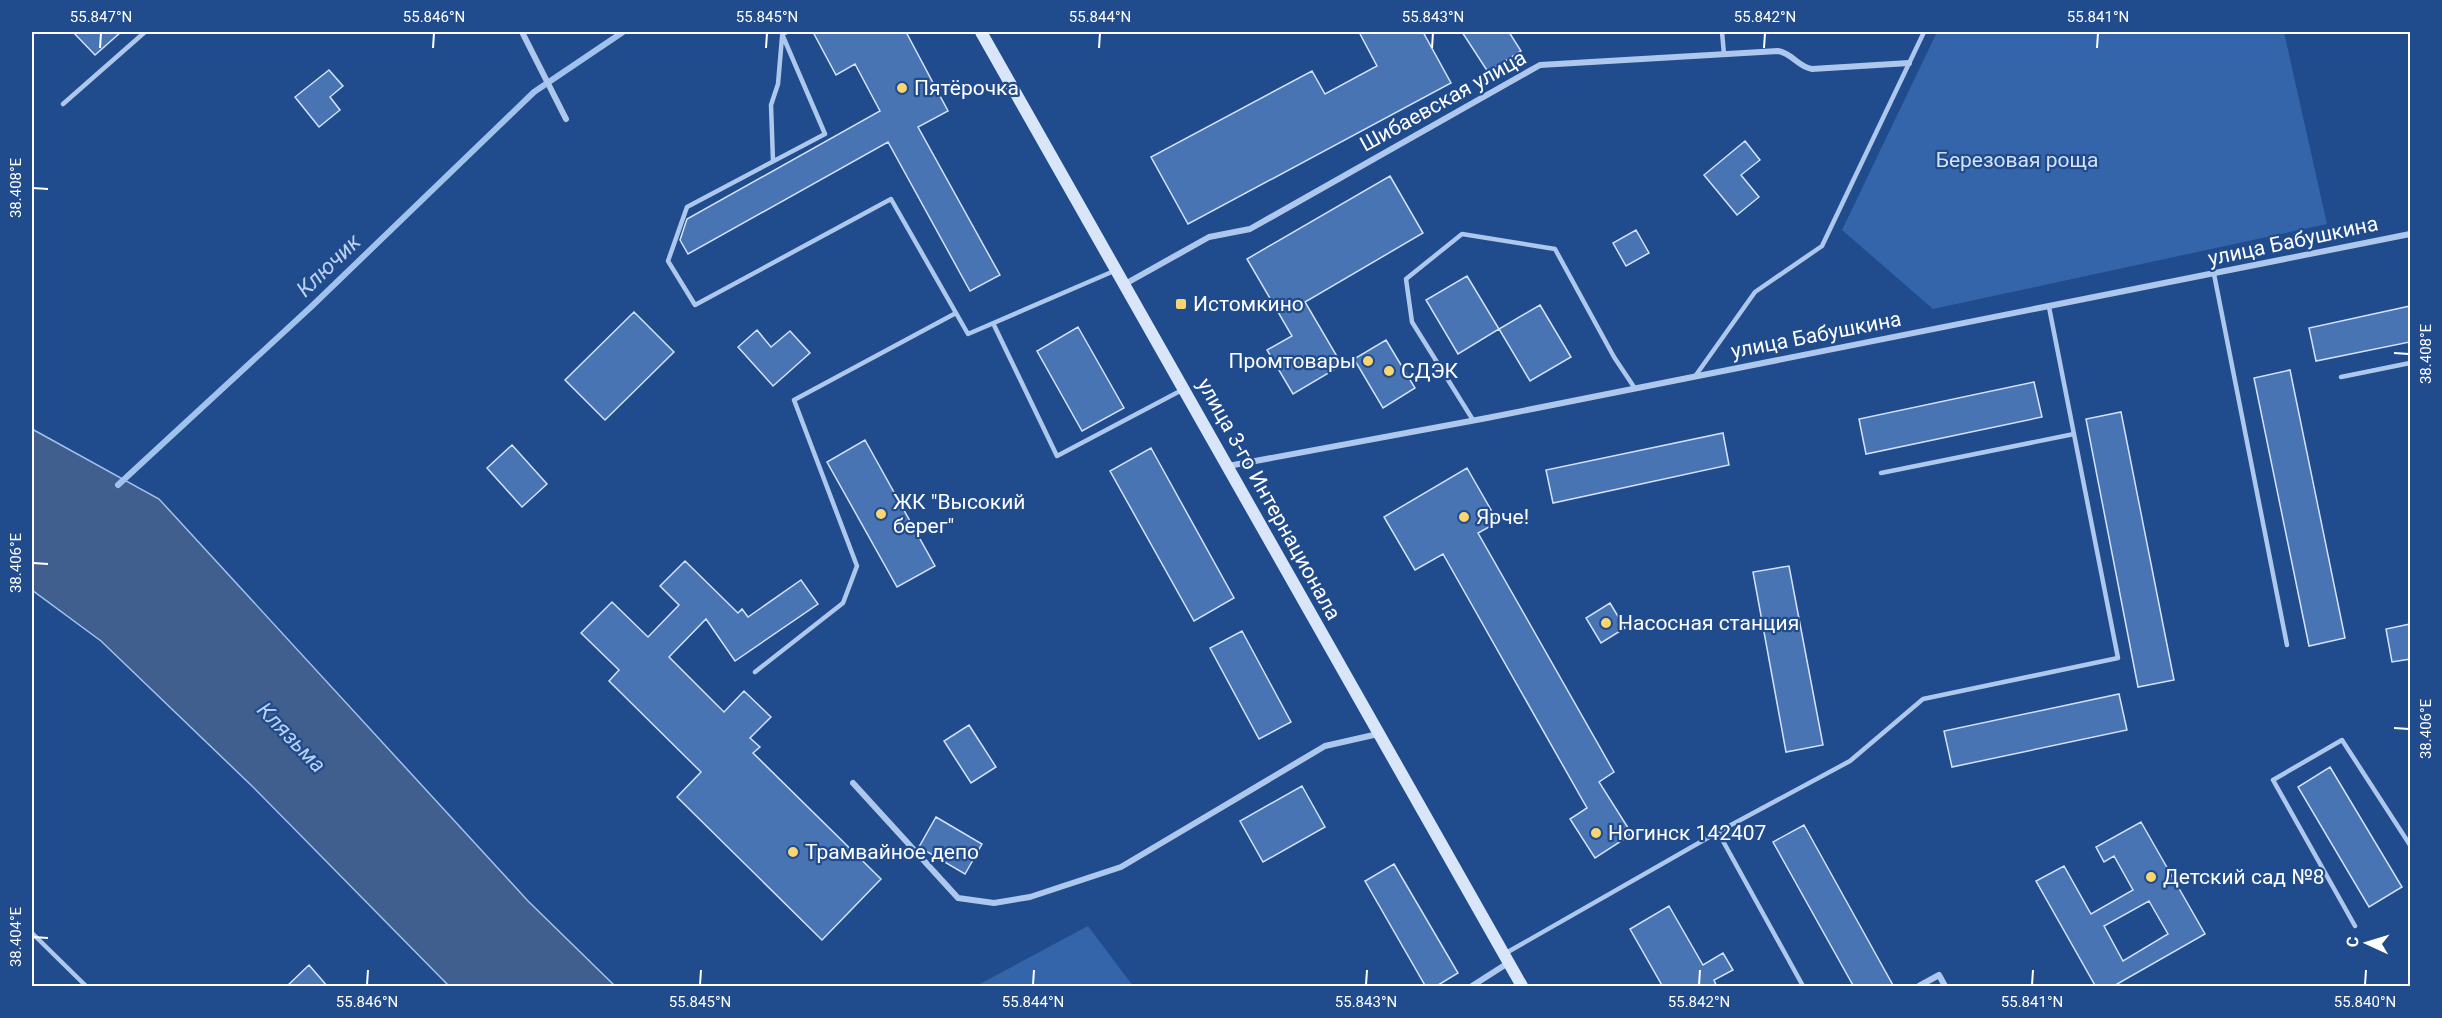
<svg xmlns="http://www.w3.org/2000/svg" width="2442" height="1018" viewBox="0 0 2442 1018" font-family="Roboto,sans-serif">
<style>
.green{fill:#3464a9}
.water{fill:#415f8e;stroke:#a1c2ed;stroke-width:1.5}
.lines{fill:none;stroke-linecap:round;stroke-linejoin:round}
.stream{stroke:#a1c2ed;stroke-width:6}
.building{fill:#4974b3;stroke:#d3e2f9;stroke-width:1.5;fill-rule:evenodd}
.service{stroke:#aec7ec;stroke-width:4.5}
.minor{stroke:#aec7ec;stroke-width:6}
.secondary{stroke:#d9e6f9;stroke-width:12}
.ticks{fill:none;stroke:#fff;stroke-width:2}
.poi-dot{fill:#f9d66f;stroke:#204b8c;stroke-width:2}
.labels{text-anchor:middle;stroke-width:4.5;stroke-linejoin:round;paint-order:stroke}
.poi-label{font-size:21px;fill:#fff;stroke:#204b8c;text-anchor:start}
.street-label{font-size:21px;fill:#fff;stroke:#204b8c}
.park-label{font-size:21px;fill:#d3e2f9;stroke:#204b8c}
.water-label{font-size:22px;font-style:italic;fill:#bad1f3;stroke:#204b8c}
.neatline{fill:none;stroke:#fff;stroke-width:2}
.ticks-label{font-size:15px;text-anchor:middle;fill:#fff}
</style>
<rect width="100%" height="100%" fill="#204b8c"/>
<path class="green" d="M1937 32H2284L2327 224 1933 309 1842 230Z
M1088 926 1133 986H976Z"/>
<path class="water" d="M32 429 159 499 528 901 615 986H449L253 787 101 641 32 590Z"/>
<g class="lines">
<path class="stream" d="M118 485 312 306 534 92 623 32"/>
</g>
<path class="building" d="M73 32H121L95 55Z
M813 32H906L948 111 918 127 1000 275 970 291 888 142 688 254 680 240 687 219 880 111 855 64 836 75Z
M1359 32H1423L1451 83 1188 224 1151 157 1312 71 1325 94 1377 66Z
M1462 32H1509L1521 51 1488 72Z
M329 70 343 86 330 97 340 110 319 127 295 97Z
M1745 141 1760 160 1741 175 1759 197 1737 215 1704 175Z
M1390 176 1423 233 1305 302 1342 365 1293 394 1267 350 1292 336 1247 259Z
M1636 230 1649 253 1626 266 1613 243Z
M1467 276 1499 329 1458 354 1426 300Z
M1540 305 1571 357 1530 381 1499 329Z
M2410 306V342L2316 361 2309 328Z
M634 312 674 352 605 420 565 380Z
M1078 327 1124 408 1082 431 1037 351Z
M757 330 771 347 790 331 810 353 773 386 738 347Z
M1386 340 1415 388 1383 408 1354 359Z
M2290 370 2345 638 2309 646 2254 378Z
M2034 382 2042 417 1866 454 1859 419Z
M2121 412 2174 680 2138 687 2086 419Z
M1723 433 1729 465 1553 503 1546 470Z
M865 440 935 566 897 587 827 462Z
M512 445 547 484 522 507 487 468Z
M1151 448 1234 598 1194 621 1110 471Z
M1467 468 1498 522 1478 533 1614 772 1599 782 1632 834 1595 858 1570 819 1587 808 1443 554 1415 570 1384 517Z
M685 561 738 613 742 609 748 617 801 580 818 604 735 661 706 619 669 657 724 712 744 691 771 717 750 738 760 747 753 753 881 879 822 940 677 797 701 772 609 681 619 670 581 633 612 602 648 637 679 605 660 586Z
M1789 566 1823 745 1786 752 1753 572Z
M1610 603 1625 628 1601 643 1586 618Z
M2410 624V659L2392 662 2386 629Z
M1242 631 1291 722 1259 739 1210 648Z
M2119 694 2127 730 1952 767 1944 731Z
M969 725 996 767 971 783 944 741Z
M2330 767 2402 887 2369 907 2298 787Z
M1302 786 1325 827 1263 862 1240 821Z
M936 817 982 844 965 874 919 847Z
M2141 822 2205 934 2112 987H2096L2036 881 2064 866 2091 914 2133 890 2114 856 2104 862 2096 847ZM2149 901 2168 934 2123 961 2104 926Z
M1804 825 1894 987H1854L1773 842Z
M1394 864 1458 973 1435 987H1426L1365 881Z
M1669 906 1703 965 1723 953 1733 970 1714 980 1717 987H1663L1630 929Z
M309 965 328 987H286Z"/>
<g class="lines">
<path class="service" d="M787 32 782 34 825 134 687 207 668 261 695 305 891 199 968 334 1114 271
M1722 32 1724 54
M63 104 145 32
M773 161 771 105 778 84 782 37
M2214 274 2287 645
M993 323 1057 456 1182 390
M1696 375 1755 292 1822 246 1924 32
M2341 377 2410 363
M1473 420 1412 322 1406 279 1462 234 1555 249 1614 357 1634 387
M1881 473 2074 434
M755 672 843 603 857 566 794 400 956 313
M1718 832 1850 761 1923 699 2118 658 2049 307
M2355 926 2273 780 2342 740 2410 845
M32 933 86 986
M1506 953 1718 832 1803 986"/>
<path class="minor" d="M522 32 566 119
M1125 284 1209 237 1250 229 1540 65 1778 51C1792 53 1798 67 1812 69L1909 63
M1228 466 1487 418 2410 234
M853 783 958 898 994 903 1030 897 1121 867 1325 746 1378 734
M1472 986 1508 963
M1919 986 1939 975 1945 986"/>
<path class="secondary" d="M981 32 1522 986"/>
</g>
<path class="ticks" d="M100 48 101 33M433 48 434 33M766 48 767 33M1099 48 1100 33M1432 48 1433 33M1764 48 1765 33M2097 48 2098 33M33 188 48 189M2394 353 2409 354M33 563 48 564M2394 728 2409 729M33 937 48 938M367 985 368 970M700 985 701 970M1033 985 1034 970M1366 985 1367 970M1699 985 1700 970M2032 985 2033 970M2365 985 2366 970"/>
<g class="poi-dot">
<circle cx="902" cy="88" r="6"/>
<rect x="1175" y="298" width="12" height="12" rx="3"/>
<circle cx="1368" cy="361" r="6"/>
<circle cx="1389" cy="371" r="6"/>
<circle cx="881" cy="514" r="6"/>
<circle cx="1464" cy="517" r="6"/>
<circle cx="1606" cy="623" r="6"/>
<circle cx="1596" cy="833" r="6"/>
<circle cx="793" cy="852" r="6"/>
<circle cx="2151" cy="877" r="6"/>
</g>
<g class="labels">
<g class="poi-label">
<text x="914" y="95">Пятёрочка</text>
<text x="1193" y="311">Истомкино</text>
<text x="1356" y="368" text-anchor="end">Промтовары</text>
<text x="1401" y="378">СДЭК</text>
<text x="893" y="509">ЖК "Высокий<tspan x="893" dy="24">берег"</tspan></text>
<text x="1476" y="524">Ярче!</text>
<text x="1618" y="630">Насосная станция</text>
<text x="1608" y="840">Ногинск 142407</text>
<text x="805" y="859">Трамвайное депо</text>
<text x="2163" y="884">Детский сад №8</text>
</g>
<g class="street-label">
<text transform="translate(1443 101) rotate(-29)" y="7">Шибаевская улица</text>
<text transform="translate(2293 241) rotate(-12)" y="7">улица Бабушкина</text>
<text transform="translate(1816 335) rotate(-11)" y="7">улица Бабушкина</text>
<text transform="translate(1269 499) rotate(61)" y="7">улица 3-го Интернационала</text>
</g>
<g class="park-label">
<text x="2017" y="167">Березовая роща</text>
</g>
<g class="water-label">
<text transform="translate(328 265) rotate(-44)" y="8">Ключик</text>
<text transform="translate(292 737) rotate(46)" y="8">Клязьма</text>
</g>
</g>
<rect width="2442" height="1018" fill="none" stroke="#204b8c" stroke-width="66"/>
<g transform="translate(2367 943) rotate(274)" stroke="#204b8c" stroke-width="4.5" paint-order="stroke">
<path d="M0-4.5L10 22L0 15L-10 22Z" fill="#ffffff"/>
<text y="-9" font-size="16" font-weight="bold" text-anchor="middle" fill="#ffffff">С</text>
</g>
<rect x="33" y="33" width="2376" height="952" class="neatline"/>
<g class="ticks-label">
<text x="101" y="22">55.847°N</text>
<text x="434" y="22">55.846°N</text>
<text x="767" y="22">55.845°N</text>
<text x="1100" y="22">55.844°N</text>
<text x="1433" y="22">55.843°N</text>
<text x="1765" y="22">55.842°N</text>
<text x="2098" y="22">55.841°N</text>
<text transform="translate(16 188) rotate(-90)" y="5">38.408°E</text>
<text transform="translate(2426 354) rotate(-90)" y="5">38.408°E</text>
<text transform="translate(16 563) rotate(-90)" y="5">38.406°E</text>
<text transform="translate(2426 729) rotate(-90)" y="5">38.406°E</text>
<text transform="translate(16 937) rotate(-90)" y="5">38.404°E</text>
<text x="367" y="1007">55.846°N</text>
<text x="700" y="1007">55.845°N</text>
<text x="1033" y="1007">55.844°N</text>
<text x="1366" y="1007">55.843°N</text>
<text x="1699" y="1007">55.842°N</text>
<text x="2032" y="1007">55.841°N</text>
<text x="2365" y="1007">55.840°N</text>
</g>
</svg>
